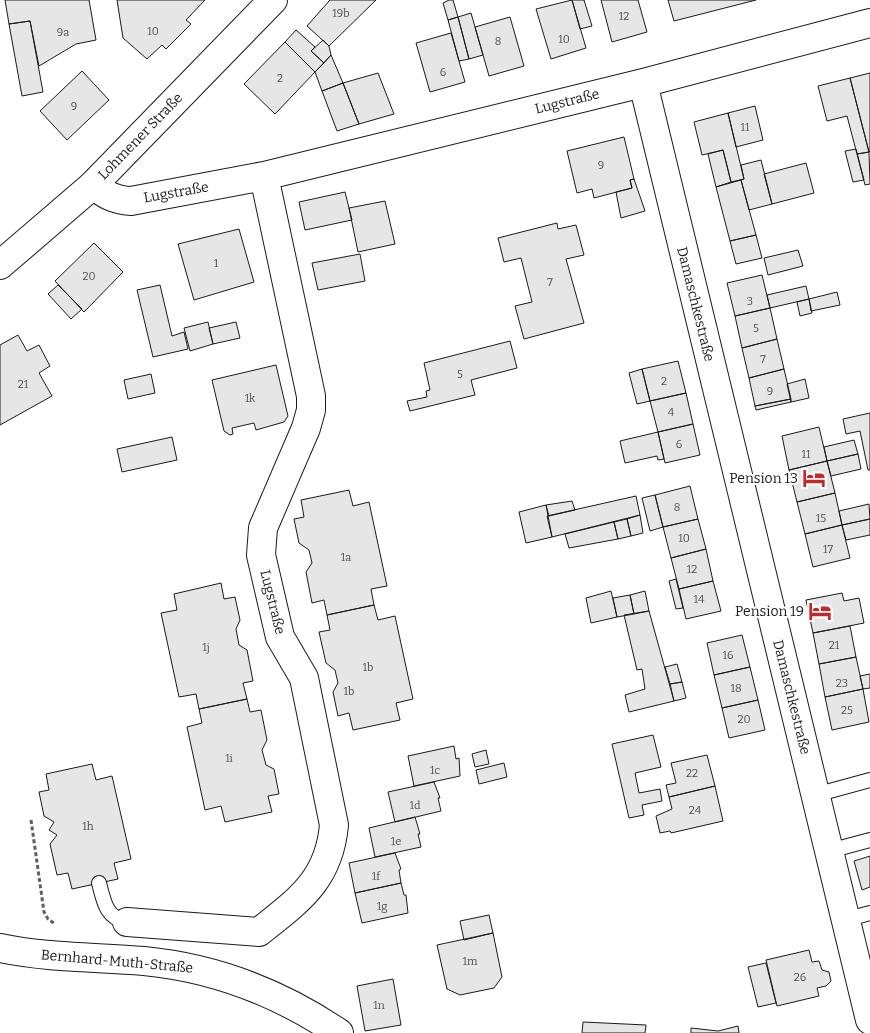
<svg xmlns="http://www.w3.org/2000/svg" width="870" height="1033" viewBox="0 0 870 1033" font-family="Bitter,serif">
<style>
.building{fill:#e6e6e6;stroke:#1a1a1a}
.lines{fill:none;stroke-linecap:round;stroke-linejoin:round}
.lane-casing{stroke:#1a1a1a;stroke-width:16}
.street-casing{stroke:#1a1a1a;stroke-width:30}
.secondary-casing{stroke:#1a1a1a;stroke-width:30}
.path{stroke:#5f5f5f;stroke-width:3;stroke-dasharray:4 2.5;stroke-linecap:butt}
.lane{stroke:#fff;stroke-width:14}
.street{stroke:#fff;stroke-width:28}
.secondary{stroke:#fff;stroke-width:28}
.labels{text-anchor:middle;stroke-width:4;stroke-linejoin:round;paint-order:stroke}
.number-label{font-size:11px;fill:#4d4d4d}
.street-label{font-size:14px;fill:#1a1a1a;stroke:#fff}
.poi-label{font-size:14px;fill:#1a1a1a;stroke:#fff;text-anchor:end}
</style>
<rect width="100%" height="100%" fill="#fff"/>
<path class="building" d="M5 0H89L96 40 76 44 39 66 30 21 9 24Z
M117 0H205L186 20 191 24 166 49 162 45 147 59 123 38Z
M330 0H376L329 46 307 26Z
M449 0H453L458 17 448 20 443 3Z
M572 0 586 48 551 59 536 9Z
M572 0H584L592 26 580 29Z
M601 0H638L647 32 612 42Z
M668 0H756L674 21Z
M471 13 483 55 469 59 458 17Z
M458 17 469 59 459 61 448 20Z
M510 17 524 66 489 76 475 27Z
M30 21 43 92 22 96 9 24Z
M296 30 315 47 311 51 324 63 315 72 285 42Z
M451 33 465 82 430 92 416 43Z
M323 40 329 46 331 55 324 63 311 51Z
M285 42 315 72 275 114 244 84Z
M331 55 343 83 322 91 315 72Z
M82 71 109 100 67 140 40 111Z
M378 73 394 114 359 124 343 83Z
M870 73V151L869 152 850 78Z
M850 78 869 152 857 154 847 116 827 121 818 86Z
M343 83 359 124 337 131 322 91Z
M755 106 763 140 736 147 728 113Z
M728 113 744 179 731 182 723 150 702 155 694 122Z
M624 137 634 179 630 180 632 188 594 198 592 189 577 193 567 151Z
M856 149 864 180 853 182 845 151Z
M723 150 731 182 716 187 708 154Z
M869 152 870 184 865 185 857 154Z
M761 160 772 204 749 210 741 180 744 179 741 165Z
M806 163 814 193 772 204 764 174Z
M634 179 645 211 621 218 616 192 632 188 630 180Z
M741 180 756 235 730 241 716 187Z
M345 192 352 220 305 230 299 202Z
M385 201 395 244 358 252 349 208Z
M557 223 558 229 576 225 584 255 566 259 584 323 524 339 515 306 532 302 521 258 504 262 498 238Z
M239 229 254 282 194 300 178 244Z
M756 235 762 258 736 264 730 241Z
M94 243 123 272 84 312 55 281Z
M798 250 803 266 768 275 764 258Z
M360 254 365 281 318 290 312 263Z
M762 275 770 308 735 316 727 283Z
M58 285 82 309 71 319 48 294Z
M160 285 172 336 184 332 188 349 153 357 137 290Z
M806 286 809 299 770 308 767 295Z
M837 292 840 305 811 311 809 299Z
M809 299 812 313 800 316 797 302Z
M770 308 777 339 742 348 735 316Z
M208 322 213 344 190 351 184 328Z
M236 322 240 338 213 344 209 328Z
M18 335 27 351 39 345 50 366 39 373 52 396 0 425V345Z
M777 339 784 369 749 378 742 348Z
M510 341 517 368 471 380 475 395 410 411 407 401 427 397 426 391 430 390 424 363Z
M678 361 686 393 650 401 642 369Z
M276 365 288 416 284 422 256 430 254 423 232 428 233 434 230 435 224 431 212 380Z
M642 369 650 401 637 404 629 373Z
M784 369 791 399 755 406 749 378Z
M151 374 155 393 128 399 124 380Z
M805 379 809 398 791 402 787 384Z
M686 393 693 424 658 432 650 401Z
M791 399V402L756 410 755 406Z
M870 413V470H868L860 431 846 434 843 419Z
M693 424 700 455 665 463 658 432Z
M819 427 827 461 789 470 782 436Z
M658 432 664 459 658 460 657 456 625 463 620 441Z
M172 437 177 460 122 472 117 449Z
M854 440 858 454 827 461 824 447Z
M858 454 861 469 831 476 827 461Z
M827 461 835 493 797 502 789 470Z
M690 486 698 519 663 527 655 495Z
M349 490 353 506 369 502 387 586 371 589 374 605 327 615 324 600 312 603 306 572 312 563 309 550 299 543 294 519 304 517 301 500Z
M835 493 842 525 805 534 797 502Z
M655 495 663 527 650 531 642 498Z
M636 496 640 515 552 537 547 516Z
M572 501 575 510 549 516 546 505Z
M869 504 870 519 842 525 839 511Z
M546 505 552 537 526 543 519 512Z
M640 515 643 533 631 536 627 519Z
M627 519 631 536 618 539 614 522Z
M698 519 706 549 671 558 663 527Z
M870 519V535L846 540 842 525Z
M614 522 618 539 569 548 565 534Z
M842 525 850 558 813 567 805 534Z
M706 549 713 581 679 589 671 558Z
M676 579 683 608 676 609 669 581Z
M713 581 721 611 686 619 679 589Z
M221 583 224 599 235 597 240 620 236 629 239 645 247 650 253 681 243 683 247 699 199 709 196 694 179 697 161 613 177 610 174 594Z
M611 591 617 617 591 623 586 598Z
M645 591 649 611 634 614 630 595Z
M842 593 844 601 859 598 864 623 813 633 806 600Z
M630 595 634 614 617 617 613 598Z
M374 605 378 620 395 616 413 699 396 703 400 720 353 730 349 713 338 716 333 692 338 683 335 670 326 663 319 632 330 630 327 615Z
M649 611 674 701 629 712 625 695 645 689 642 669 637 670 624 615Z
M850 626 856 657 819 664 813 633Z
M742 635 750 667 714 675 707 643Z
M856 657 863 689 825 697 819 664Z
M677 664 682 682 670 684 665 667Z
M750 667 758 700 722 708 714 675Z
M870 674V688L863 689 860 676Z
M682 682 686 698 674 701 670 684Z
M863 689 869 722 832 730 825 697Z
M247 699 250 712 261 710 267 740 262 750 266 765 274 769 279 794 268 796 272 812 225 822 221 806 205 810 187 727 202 723 199 709Z
M758 700 765 730 729 738 722 708Z
M653 735 661 767 635 773 639 793 660 789 662 801 642 805 644 815 629 818 612 744Z
M454 746 456 759 459 758 460 776 414 786 408 756Z
M486 750 489 764 475 767 472 754Z
M707 755 715 786 669 797 666 785 676 783 671 763Z
M504 763 507 777 479 784 476 770Z
M92 764 96 780 112 776 131 859 114 863 118 879 72 889 68 873 57 875 50 844 57 835 49 830 54 822 44 816 39 792 49 790 46 774Z
M434 782 440 798H438L441 811 395 822 388 792Z
M715 786 723 821 671 833 670 831 660 833 656 816 672 809 669 797Z
M415 817 420 834H418L421 847 375 857 369 828Z
M395 853 401 869 399 870 401 883 355 893 349 863Z
M870 856V887L862 890 854 861Z
M401 883 404 895H406L408 913 362 923 355 893Z
M489 915 493 933 464 940 460 921Z
M493 933 502 977 494 988 460 995 447 989 437 945Z
M809 950 812 962 819 961 822 970 829 972 831 981 826 986 817 988 819 996 777 1006 766 960Z
M766 963 776 1003 758 1007 748 967Z
M393 979 401 1025 365 1031 357 986Z
M583 1022 646 1025 645 1033H582Z
M738 1026 739 1033H691V1028L718 1031Z"/>
<g class="lines">
<defs>
<path id="lane" d="M815 795 870 780
M829 851 870 840
M99 883C104 902 106 918 127 922
M845 920 870 913"/>
<path id="street" d="M643 83 870 1020
M93 185C106 195 114 200 131 201L264 176 643 83 870 23
M127 922 259 932C299 900 329 880 334 825L304 678 280 637 261 555 263 528 306 428 311 410V396L264 176
M0 948C47 958 96 957 144 961 216 968 280 993 339 1033"/>
<path id="secondary" d="M0 265 93 185 273 0"/>
</defs>
<use href="#lane" class="lane-casing"/>
<use href="#street" class="street-casing"/>
<use href="#secondary" class="secondary-casing"/>
<path class="path" d="M31 820 44 912 48 919 55 924"/>
<use href="#lane" class="lane"/>
<use href="#street" class="street"/>
<use href="#secondary" class="secondary"/>
</g>
<defs>
<symbol id="hotel-bare" viewBox="-9 -9 18 18"><path d="M-6-4.5h1.5V1H6V5H4.5V3h-9V5H-6ZM-4 0a1.8 1.8 0 1 1 3.6 0ZM.5 0V-2.5h3Q6-2.5 6 0Z" fill="#c62828" stroke="#fff" stroke-width="2.5" paint-order="stroke"/></symbol>
</defs>
<g fill-rule="evenodd">
<use href="#hotel-bare" x="798" y="462" width="32" height="32"/>
<use href="#hotel-bare" x="804" y="595" width="32" height="32"/>
</g>
<g class="labels">
<g class="number-label">
<text x="341" y="17">19b</text>
<text x="624" y="20">12</text>
<text x="153" y="35">10</text>
<text x="63" y="36">9a</text>
<text x="564" y="43">10</text>
<text x="498" y="45">8</text>
<text x="443" y="76">6</text>
<text x="280" y="82">2</text>
<text x="74" y="110">9</text>
<text x="745" y="131">11</text>
<text x="601" y="169">9</text>
<text x="216" y="267">1</text>
<text x="89" y="280">20</text>
<text x="550" y="286">7</text>
<text x="750" y="305">3</text>
<text x="756" y="332">5</text>
<text x="763" y="363">7</text>
<text x="460" y="378">5</text>
<text x="664" y="385">2</text>
<text x="23" y="388">21</text>
<text x="770" y="395">9</text>
<text x="250" y="402">1k</text>
<text x="671" y="416">4</text>
<text x="679" y="448">6</text>
<text x="806" y="458">11</text>
<text x="677" y="511">8</text>
<text x="821" y="522">15</text>
<text x="684" y="542">10</text>
<text x="828" y="553">17</text>
<text x="346" y="561">1a</text>
<text x="692" y="573">12</text>
<text x="699" y="603">14</text>
<text x="834" y="649">21</text>
<text x="206" y="651">1j</text>
<text x="728" y="659">16</text>
<text x="368" y="671">1b</text>
<text x="842" y="687">23</text>
<text x="736" y="692">18</text>
<text x="349" y="695">1b</text>
<text x="847" y="714">25</text>
<text x="744" y="723">20</text>
<text x="229" y="762">1i</text>
<text x="435" y="774">1c</text>
<text x="692" y="777">22</text>
<text x="415" y="809">1d</text>
<text x="695" y="814">24</text>
<text x="88" y="830">1h</text>
<text x="396" y="845">1e</text>
<text x="376" y="880">1f</text>
<text x="382" y="910">1g</text>
<text x="470" y="965">1m</text>
<text x="800" y="981">26</text>
<text x="379" y="1009">1n</text>
</g>
<g class="street-label">
<text transform="translate(567 101) rotate(-14)" y="5">Lugstraße</text>
<text transform="translate(140 136) rotate(-46)" y="5">Lohmener Straße</text>
<text transform="translate(176 192) rotate(-10)" y="5">Lugstraße</text>
<text transform="translate(696 304) rotate(76)" y="5">Damaschkestraße</text>
<text transform="translate(273 602) rotate(76)" y="5">Lugstraße</text>
<text transform="translate(792 697) rotate(76)" y="5">Damaschkestraße</text>
<text transform="translate(117 961) rotate(5)" y="5">Bernhard-Muth-Straße</text>
</g>
<g class="poi-label">
<text x="798" y="483">Pension 13</text>
<text x="804" y="616">Pension 19</text>
</g>
</g>
</svg>
